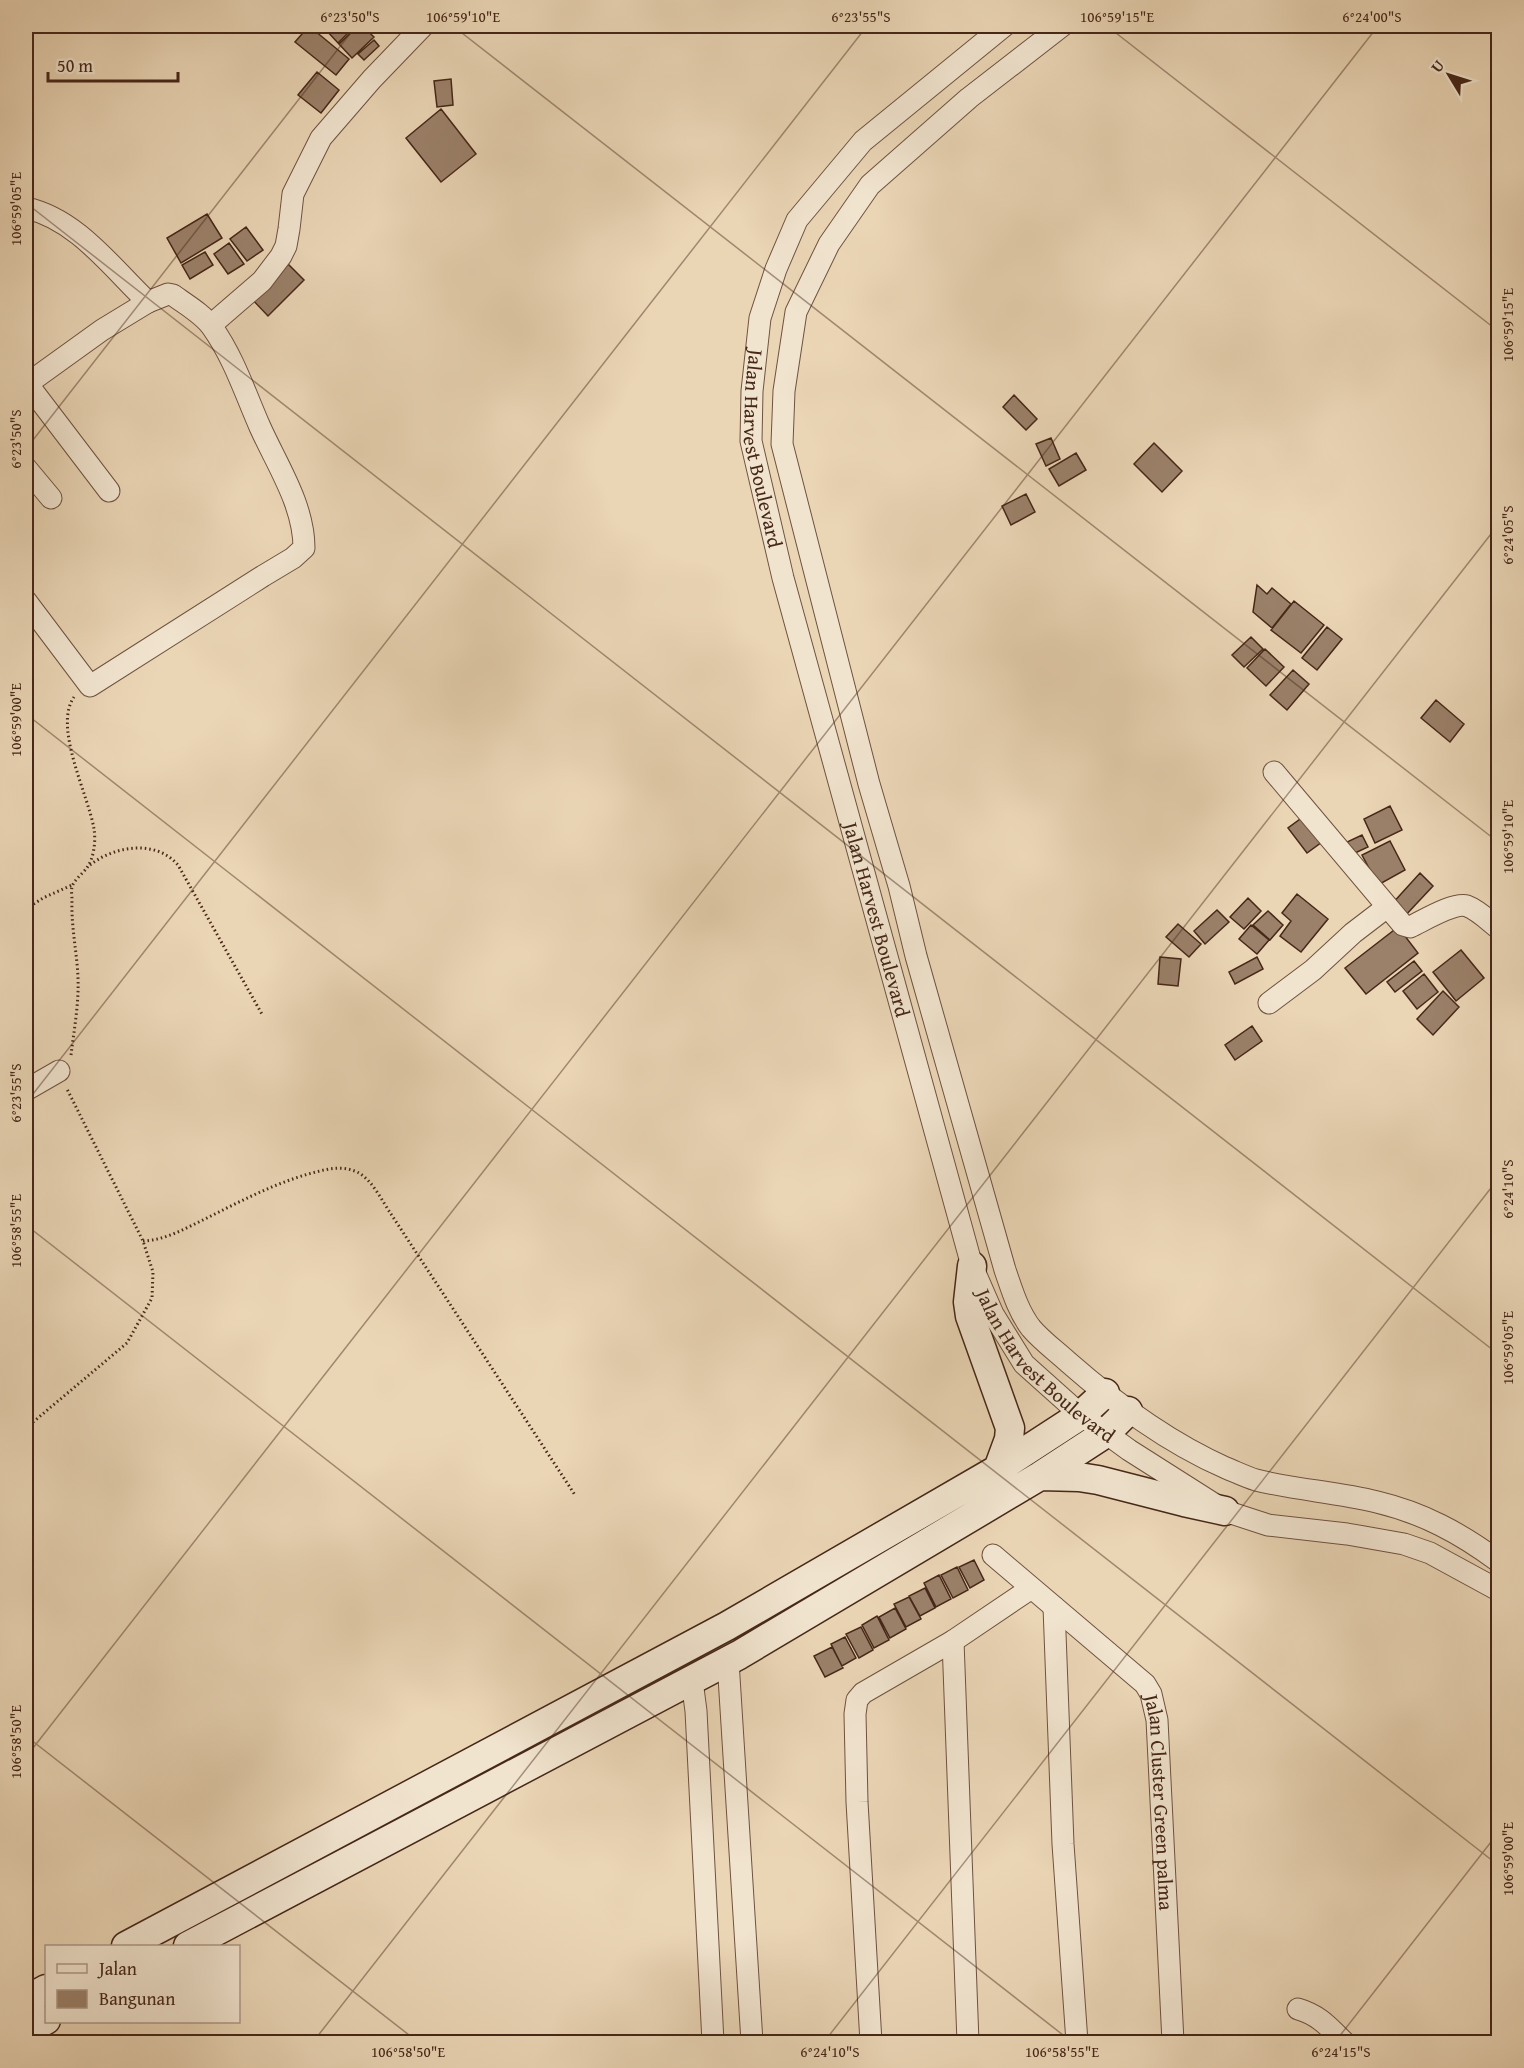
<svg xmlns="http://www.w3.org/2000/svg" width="1524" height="2068" viewBox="0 0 1524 2068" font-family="'Gentium Book Plus',serif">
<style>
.building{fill:#9b816a;stroke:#462718;stroke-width:1.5}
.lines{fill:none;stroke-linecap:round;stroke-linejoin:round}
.street-casing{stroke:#6f523f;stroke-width:23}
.secondary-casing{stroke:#462718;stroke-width:31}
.path{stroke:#462718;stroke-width:3;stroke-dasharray:1.5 3;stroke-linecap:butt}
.street{stroke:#f1e4cf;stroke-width:21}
.secondary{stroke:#f1e4cf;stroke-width:28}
.ticks{fill:none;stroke:#462718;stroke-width:1.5;stroke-opacity:0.45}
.labels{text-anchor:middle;stroke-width:4.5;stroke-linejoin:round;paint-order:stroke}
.street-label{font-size:20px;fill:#462718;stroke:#f1e4cf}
.neatline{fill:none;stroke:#462718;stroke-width:2}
.ticks-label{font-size:15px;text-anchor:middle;fill:#462718}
</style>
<rect width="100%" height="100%" fill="#ead5b5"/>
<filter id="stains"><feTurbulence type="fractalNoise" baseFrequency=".00333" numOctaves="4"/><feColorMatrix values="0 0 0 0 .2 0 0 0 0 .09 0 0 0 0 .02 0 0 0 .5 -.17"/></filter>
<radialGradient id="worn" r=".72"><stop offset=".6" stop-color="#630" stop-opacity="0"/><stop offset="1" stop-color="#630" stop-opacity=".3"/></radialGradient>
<path class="building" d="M309 26 349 59 336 75 295 42Z
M333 26H355L338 43 327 31Z
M358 26H362L374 37 352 58 339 44Z
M374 40 379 46 364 60 358 54Z
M317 72 339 90 321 113 298 95Z
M451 79 453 105 437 107 434 81Z
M441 109 476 154 441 182 406 138Z
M207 214 222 238 181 263 167 238Z
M246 227 263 250 247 261 230 239Z
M229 243 244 264 228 274 214 254Z
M205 252 213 265 190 279 182 265Z
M285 261 304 280 268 316 250 297Z
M1014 395 1037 419 1026 430 1003 407Z
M1051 438 1060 459 1046 466 1036 444Z
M1154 443 1182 471 1162 492 1134 464Z
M1076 453 1086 470 1059 486 1049 469Z
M1026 494 1035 512 1011 525 1002 506Z
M1257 585 1267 594 1272 588 1291 604 1272 628 1253 612Z
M1294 601 1324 625 1301 653 1271 630Z
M1327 627 1342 639 1317 670 1302 658Z
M1251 637 1263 649 1244 667 1232 655Z
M1265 649 1284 667 1266 686 1247 668Z
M1293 670 1309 684 1287 710 1270 695Z
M1436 700 1464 724 1450 742 1421 718Z
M1390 806 1402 830 1375 843 1364 819Z
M1307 814 1326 839 1307 853 1288 828Z
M1362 835 1368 847 1353 854 1347 842Z
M1390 841 1405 870 1378 885 1362 855Z
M1420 873 1433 886 1404 917 1391 905Z
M1297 894 1328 919 1301 952 1280 936 1291 921 1282 913Z
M1248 898 1261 911 1244 929 1230 917Z
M1217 910 1229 922 1205 944 1194 931Z
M1268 911 1283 925 1270 940 1253 925Z
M1178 924 1201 944 1189 957 1166 937Z
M1251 925 1269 940 1257 954 1239 939Z
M1398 927 1418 953 1366 994 1345 968Z
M1461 950 1484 978 1456 1001 1433 972Z
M1160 957 1181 959 1178 986 1158 984Z
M1257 957 1263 969 1235 984 1229 972Z
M1414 961 1422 971 1395 992 1387 982Z
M1424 974 1438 992 1417 1009 1403 991Z
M1443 991 1459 1007 1433 1035 1417 1019Z
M1252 1026 1262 1041 1235 1060 1225 1045Z
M974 1560 984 1580 970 1588 959 1567Z
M957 1567 968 1590 953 1598 941 1575Z
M939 1575 951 1599 936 1607 924 1583Z
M925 1588 935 1608 920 1616 909 1596Z
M909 1597 921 1619 906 1627 894 1604Z
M895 1608 906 1629 890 1638 879 1617Z
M877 1616 889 1640 874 1648 862 1625Z
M861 1627 873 1650 859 1658 846 1634Z
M845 1637 856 1658 842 1666 831 1644Z
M832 1647 843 1668 825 1677 814 1656Z"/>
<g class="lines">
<defs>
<g id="street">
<path id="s1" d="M1004 26 863 141 797 220 776 269 760 318 752 391 751 441 783 578 972 1266 993 1314 1024 1364 1081 1415 1129 1450 1225 1511 1268 1525 1347 1534 1404 1544 1430 1553 1498 1590"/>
<path d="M1062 26 969 98 870 185 829 244 796 312 784 391 782 444 869 784 899 886 916 956 1005 1270C1012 1290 1018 1311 1031 1328 1042 1341 1056 1351 1068 1362 1116 1404 1167 1442 1226 1468 1236 1472 1246 1477 1256 1480 1296 1490 1337 1492 1377 1502 1423 1513 1460 1533 1498 1561"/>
<path d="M26 208C77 219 112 268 148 302L168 294 173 295C185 304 203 314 212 327 234 358 245 393 260 427 277 465 304 505 304 548L293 558 263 576 90 686 26 601"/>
<path d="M211 325 262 281 281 256 286 246 289 229 293 194 321 138 372 79 423 26"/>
<path d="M26 382 109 491"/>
<path d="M27 384 102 330 148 302"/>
<path d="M26 468 51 498"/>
<path d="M1274 772 1403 925 1410 927C1423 921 1454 902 1467 906 1478 910 1489 921 1498 928"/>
<path d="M1269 1003 1313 970 1353 933 1387 907"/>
<path d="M26 1090 59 1071"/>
<path id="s2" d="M993 1555 1145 1684 1151 1694 1157 1720 1173 2042"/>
<path d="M1054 1607 1063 1844 1077 2042"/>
<path d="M953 1641 968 2042"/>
<path d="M728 1661 752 2042"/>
<path d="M692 1681 696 1711 713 2042"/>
<path d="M1298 2009C1319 2015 1329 2027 1344 2042"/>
<path d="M871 2042 857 1802 855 1714 857 1700 863 1693 953 1641 1030 1589"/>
</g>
<path id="secondary" d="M972 1266 968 1302 970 1316 1010 1428 1009 1439 998 1469
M1040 1476 1079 1477 1098 1480 1184 1502 1225 1511
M126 1946 727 1626 998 1469 1081 1415 1105 1393
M188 1946 739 1655 1040 1476 1106 1433 1128 1411
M26 2000 46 1989
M26 2031 46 2020"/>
</defs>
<use href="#street" class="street-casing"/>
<use href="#secondary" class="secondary-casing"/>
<path class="path" d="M90 865C114 846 156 839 178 865L263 1016
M26 909 43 898 72 885
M71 1055C74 1030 79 1004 78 978 77 952 71 927 72 900 72 896 71 891 72 887 74 880 82 874 86 869 94 859 96 841 94 829 88 794 53 727 74 697
M143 1241C166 1240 186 1228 207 1218 241 1201 275 1183 312 1173 327 1169 342 1165 357 1172 372 1179 382 1201 391 1214L575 1495
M26 1428 127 1343 152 1298 153 1272 143 1241 67 1089"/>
<use href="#street" class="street"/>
<use href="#secondary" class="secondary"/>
</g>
<path class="ticks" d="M453 26 1498 842M1107 26 1498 331M26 203 1498 1354M26 449 356 26M26 714 1498 1865M26 1103 867 26M26 1225 1072 2042M26 1736 418 2042M26 1757 1378 26M313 2042 1498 525M824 2042 1498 1179M1335 2042 1498 1833"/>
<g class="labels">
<g class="street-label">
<text dy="7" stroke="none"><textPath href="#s1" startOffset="522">Jalan Harvest Boulevard</textPath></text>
<text dy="7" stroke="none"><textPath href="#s1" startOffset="1008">Jalan Harvest Boulevard</textPath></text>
<text dy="7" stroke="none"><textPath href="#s1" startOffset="1494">Jalan Harvest Boulevard</textPath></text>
<text dy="7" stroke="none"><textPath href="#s2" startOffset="320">Jalan Cluster Green palma</textPath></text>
</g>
</g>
<rect width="1524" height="2068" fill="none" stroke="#ead5b5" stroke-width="66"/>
<rect x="45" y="1945" width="195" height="78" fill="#f1e4cf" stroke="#ad9886" stroke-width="1.5"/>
<rect x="57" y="1964" width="30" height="9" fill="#f1e4cf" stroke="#ad9886" stroke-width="1.5"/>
<text x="99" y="1975" font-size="18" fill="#462718">Jalan</text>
<rect x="57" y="1990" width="30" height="18" fill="#9b816a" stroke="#ad9886" stroke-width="1.5"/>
<text x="99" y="2005" font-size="18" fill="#462718">Bangunan</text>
<g transform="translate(1449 75) rotate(308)" stroke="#f1e4cf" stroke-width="4.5" paint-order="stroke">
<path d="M0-4.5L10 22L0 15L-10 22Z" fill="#462718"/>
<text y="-9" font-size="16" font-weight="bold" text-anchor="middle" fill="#462718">U</text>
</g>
<path d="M48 72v9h130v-9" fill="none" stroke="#462718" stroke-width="3"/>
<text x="57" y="72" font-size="18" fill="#462718" stroke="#f1e4cf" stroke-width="4.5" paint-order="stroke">50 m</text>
<rect x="33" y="33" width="1458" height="2002" class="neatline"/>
<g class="ticks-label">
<text x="350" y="22">6°23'50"S</text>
<text x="463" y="22">106°59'10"E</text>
<text x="861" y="22">6°23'55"S</text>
<text x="1117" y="22">106°59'15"E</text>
<text x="1372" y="22">6°24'00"S</text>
<text transform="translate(16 209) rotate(-90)" y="5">106°59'05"E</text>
<text transform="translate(1508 325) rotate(-90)" y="5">106°59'15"E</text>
<text transform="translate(16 439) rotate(-90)" y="5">6°23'50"S</text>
<text transform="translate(1508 535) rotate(-90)" y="5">6°24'05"S</text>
<text transform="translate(16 720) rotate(-90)" y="5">106°59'00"E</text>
<text transform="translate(1508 837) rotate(-90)" y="5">106°59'10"E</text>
<text transform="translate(16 1093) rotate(-90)" y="5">6°23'55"S</text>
<text transform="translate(1508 1189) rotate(-90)" y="5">6°24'10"S</text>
<text transform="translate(16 1231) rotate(-90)" y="5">106°58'55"E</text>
<text transform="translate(1508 1348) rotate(-90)" y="5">106°59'05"E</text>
<text transform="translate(16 1742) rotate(-90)" y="5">106°58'50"E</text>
<text transform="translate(1508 1859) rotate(-90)" y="5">106°59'00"E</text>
<text x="408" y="2057">106°58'50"E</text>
<text x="830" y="2057">6°24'10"S</text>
<text x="1062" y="2057">106°58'55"E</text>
<text x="1341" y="2057">6°24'15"S</text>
</g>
<rect width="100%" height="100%" filter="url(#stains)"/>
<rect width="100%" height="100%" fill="url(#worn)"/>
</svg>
